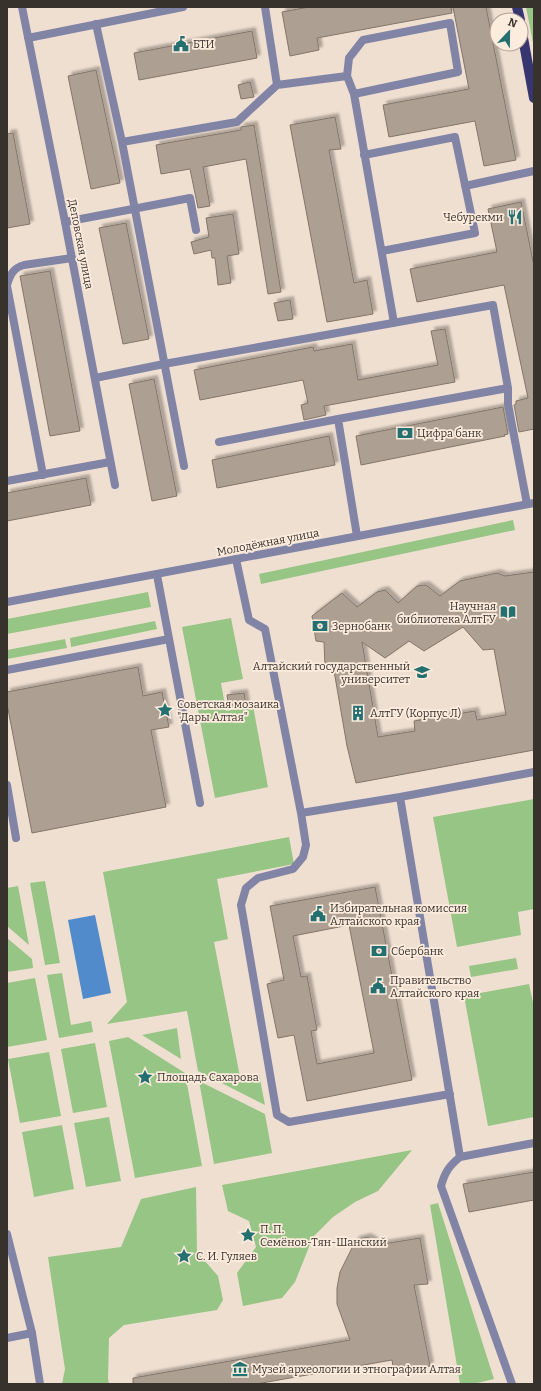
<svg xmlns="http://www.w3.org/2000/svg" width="541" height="1391" viewBox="0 0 541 1391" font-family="Bitter,serif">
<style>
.green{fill:#97c585}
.water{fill:#518bcb}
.building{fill:#ae9f93;stroke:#837569;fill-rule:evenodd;filter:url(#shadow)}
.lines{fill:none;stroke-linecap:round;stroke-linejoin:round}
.service{stroke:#8284a6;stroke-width:8}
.minor{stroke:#8284a6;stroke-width:8}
.tertiary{stroke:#8284a6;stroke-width:8}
.primary{stroke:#383670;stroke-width:10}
.labels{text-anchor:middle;stroke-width:3.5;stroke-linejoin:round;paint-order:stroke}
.poi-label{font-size:11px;fill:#38322d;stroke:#fcecde;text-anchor:start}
.street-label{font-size:11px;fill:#38322d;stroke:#fcecde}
</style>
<defs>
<filter id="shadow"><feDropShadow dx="3.5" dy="-3.5" stdDeviation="1" flood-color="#0004"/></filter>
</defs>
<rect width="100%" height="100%" fill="#efdfd1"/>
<path class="green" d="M526 7H534V48Z
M513 520 515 530 261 584 259 574Z
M148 592 151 607 7 634V619Z
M231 618 243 679 221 683 226 711 253 706 268 787 215 798 182 627Z
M155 621 157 629 71 647 70 638Z
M65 639 67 648 7 659V650Z
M534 799V909L518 912 521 935 457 947 433 817Z
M289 837 294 864 217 879 228 939 214 942 240 1077 259 1074 265 1105 198 1071 187 1011 107 1024 127 1002 103 872Z
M45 881 60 963 45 965 30 883Z
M18 886 29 945 7 926V888Z
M7 938 32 959 33 968 7 972Z
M516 958 518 969 471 977 469 966Z
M62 973 71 1025 91 1021 93 1032 59 1038 47 975Z
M35 978 47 1040 7 1047V983Z
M529 984 534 1007V1117L488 1126 464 996Z
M177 1028 181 1059 142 1035Z
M128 1037 185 1073 202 1166 135 1178 109 1041Z
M95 1043 107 1107 73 1113 61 1049Z
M49 1052 61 1116 20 1123 8 1059Z
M199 1081 265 1114 272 1153 214 1164Z
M109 1117 121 1181 86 1187 74 1123Z
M62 1125 74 1189 34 1197 22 1132Z
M412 1150 378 1191 355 1202 333 1217 313 1237 295 1282 282 1298 243 1306 237 1273 256 1247 249 1221 228 1211 222 1185Z
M196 1187 197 1252 218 1276 223 1300 217 1310 124 1325 109 1338 108 1378 109 1384H62L65 1369 48 1257 121 1247 141 1199Z
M438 1203 494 1379 473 1384H460L430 1205Z"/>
<path class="water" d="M95 915 111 993 83 999 68 920Z"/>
<path class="building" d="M309 7H451L452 13 317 38 319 50 290 56 282 12Z
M453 7H486L516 160 484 166 475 121 389 137 383 105 469 89Z
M252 31 257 58 139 80 134 53Z
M96 70 120 183 91 189 68 76Z
M250 82 254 97 241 99 238 85Z
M335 117 341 149 329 150 354 283 367 280 373 314 327 322 290 125Z
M254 125 281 292 268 294 246 159 203 167 210 206 198 208 190 169 161 174 156 145 241 130V127Z
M13 133 30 224 7 228V134Z
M521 202 534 266V429L519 432 514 405 516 404V401L528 398 504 285 417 302 410 269 497 252 488 209Z
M233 214 239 254 227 256 231 283 218 285 215 258H212L211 250 194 254 191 242 209 237 206 218Z
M126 223 149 339 123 344 99 228Z
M50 271 80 431 50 436 20 276Z
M290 300 293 319 278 321 274 303Z
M445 329 455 382 324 406 326 415 304 420 301 405 308 403 303 380 200 400 194 370 313 347 314 351 352 344 358 380 438 365 431 331Z
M154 379 177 496 152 501 129 384Z
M503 407 508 434 504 435 505 436 361 465 356 436Z
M329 436 335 465 217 488 212 460Z
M86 478 91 505 7 521V493Z
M534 572V750L356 783 347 746 333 665 325 666 324 642 316 641 312 616 342 593 357 607 377 592 385 590 398 603 417 586 426 585 440 596 460 581 497 573 505 576ZM463 627 483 650 494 649 506 715 477 720 475 711 414 721 415 731 378 737 362 642 385 658 409 641 424 651Z
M138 667 143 696 162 692 169 727 151 730 166 807 32 833 7 704V692Z
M244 693 246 705 229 708 227 695Z
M375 887 412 1080 307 1101 294 1035 278 1038 267 984 284 980 270 906ZM349 925 374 1053 317 1064 311 1031 317 1030 307 976 301 977 293 936Z
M534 1172V1200L469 1212 463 1184Z
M367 1237 373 1240 377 1245 420 1238 428 1284 414 1285 430 1366 394 1373 392 1360 256 1384H133V1378L350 1340 337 1304V1288L340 1272 356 1240Z"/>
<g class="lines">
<path class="service" d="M265 7 277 85 347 76
M96 24 122 142 237 122 277 85
M354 94 458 72 450 23 363 40 349 58 347 76 354 94 394 323
M122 142 184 466
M364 155 455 137 475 233 382 251
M465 186 534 171
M65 222 190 198 196 230
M7 285C10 275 13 268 24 265L72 258
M7 286 43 475
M95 378 164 364 493 305 508 388V404L527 504
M219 442 338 419
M7 481 110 462
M357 536 338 419 508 388
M236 559 249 620 265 629 301 813 400 797 534 772
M157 575 200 803
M7 670 169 639
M7 785 16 838
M400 797 460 1157
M301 813 306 845 303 857 293 869 258 878 246 888 241 905 277 1115 289 1122 450 1094
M512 1384 441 1186C445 1172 449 1166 460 1157L534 1143"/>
<path class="minor" d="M22 7 65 222 115 485
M28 38 183 7
M7 1338 32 1333"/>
<path class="tertiary" d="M7 602 534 503
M7 1234 32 1333 40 1384"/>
<path class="primary" d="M517 7 520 20
M521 27 534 98"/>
</g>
<defs>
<symbol id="civic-bare" viewBox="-9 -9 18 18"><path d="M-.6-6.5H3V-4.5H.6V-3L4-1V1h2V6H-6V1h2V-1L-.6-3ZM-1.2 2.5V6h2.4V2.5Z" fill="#247071" stroke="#fcecde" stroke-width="2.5" paint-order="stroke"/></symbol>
<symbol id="restaurant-bare" viewBox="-9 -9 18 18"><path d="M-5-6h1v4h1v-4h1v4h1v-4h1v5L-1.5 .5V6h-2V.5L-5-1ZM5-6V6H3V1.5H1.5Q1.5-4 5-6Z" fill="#247071" stroke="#fcecde" stroke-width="2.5" paint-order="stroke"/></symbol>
<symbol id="bank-bare" viewBox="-9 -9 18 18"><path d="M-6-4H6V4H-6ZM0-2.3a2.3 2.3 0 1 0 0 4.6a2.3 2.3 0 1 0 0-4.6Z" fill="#247071" stroke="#fcecde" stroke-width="2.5" paint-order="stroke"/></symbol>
<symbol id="library-bare" viewBox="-9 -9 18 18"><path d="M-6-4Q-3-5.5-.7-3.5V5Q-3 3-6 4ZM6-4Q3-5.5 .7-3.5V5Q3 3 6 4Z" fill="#247071" stroke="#fcecde" stroke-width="2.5" paint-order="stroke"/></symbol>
<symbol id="university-bare" viewBox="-9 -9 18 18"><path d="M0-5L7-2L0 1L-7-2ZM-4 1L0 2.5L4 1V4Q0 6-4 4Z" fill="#247071" stroke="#fcecde" stroke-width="2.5" paint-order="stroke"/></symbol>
<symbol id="sight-bare" viewBox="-9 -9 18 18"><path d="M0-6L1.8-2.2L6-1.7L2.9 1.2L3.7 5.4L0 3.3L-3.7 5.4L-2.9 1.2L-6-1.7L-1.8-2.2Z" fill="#247071" stroke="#fcecde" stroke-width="2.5" paint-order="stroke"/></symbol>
<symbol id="building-bare" viewBox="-9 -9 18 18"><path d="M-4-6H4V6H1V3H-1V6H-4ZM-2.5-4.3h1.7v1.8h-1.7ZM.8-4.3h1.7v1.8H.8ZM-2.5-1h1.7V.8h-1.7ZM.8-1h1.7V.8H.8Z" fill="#247071" stroke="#fcecde" stroke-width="2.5" paint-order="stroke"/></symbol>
<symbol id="museum-bare" viewBox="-9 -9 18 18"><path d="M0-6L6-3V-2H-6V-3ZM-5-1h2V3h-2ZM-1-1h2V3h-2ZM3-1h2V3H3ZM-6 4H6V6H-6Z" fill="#247071" stroke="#fcecde" stroke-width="2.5" paint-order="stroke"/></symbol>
</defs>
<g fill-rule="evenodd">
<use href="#civic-bare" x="170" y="33" width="22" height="22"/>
<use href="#restaurant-bare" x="504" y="206" width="22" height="22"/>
<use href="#bank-bare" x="394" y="422" width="22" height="22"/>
<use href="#library-bare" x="497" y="601" width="22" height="22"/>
<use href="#bank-bare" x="309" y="615" width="22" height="22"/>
<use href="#university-bare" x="411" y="661" width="22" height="22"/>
<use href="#sight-bare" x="154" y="699" width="22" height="22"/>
<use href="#building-bare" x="347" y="702" width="22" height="22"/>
<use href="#civic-bare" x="307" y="903" width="22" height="22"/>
<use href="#bank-bare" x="368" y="940" width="22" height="22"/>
<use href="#civic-bare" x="367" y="975" width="22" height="22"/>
<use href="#sight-bare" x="134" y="1066" width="22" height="22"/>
<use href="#sight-bare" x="237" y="1224" width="22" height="22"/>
<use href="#sight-bare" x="173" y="1245" width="22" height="22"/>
<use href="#museum-bare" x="229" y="1358" width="22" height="22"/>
</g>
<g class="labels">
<g class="poi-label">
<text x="193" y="48">БТИ</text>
<text x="503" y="221" text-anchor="end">Чебурекми</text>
<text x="417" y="437">Цифра банк</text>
<text x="496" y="610" text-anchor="end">Научная<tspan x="496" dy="13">библиотека АлтГУ</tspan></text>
<text x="332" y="630">Зернобанк</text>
<text x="410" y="670" text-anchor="end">Алтайский государственный<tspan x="410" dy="13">университет</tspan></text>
<text x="177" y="708">Советская мозаика<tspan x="177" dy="13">"Дары Алтая"</tspan></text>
<text x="370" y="717">АлтГУ (Корпус Л)</text>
<text x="330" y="912">Избирательная комиссия<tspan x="330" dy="13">Алтайского края</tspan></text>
<text x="391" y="955">Сбербанк</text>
<text x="390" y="984">Правительство<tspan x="390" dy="13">Алтайского края</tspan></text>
<text x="157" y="1081">Площадь Сахарова</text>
<text x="260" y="1233">П. П.<tspan x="260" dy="13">Семёнов-Тян-Шанский</tspan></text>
<text x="196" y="1260">С. И. Гуляев</text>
<text x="252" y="1373">Музей археологии и этнографии Алтая</text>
</g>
<g class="street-label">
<text transform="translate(81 244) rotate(79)" y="4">Деповская улица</text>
<text transform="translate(268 542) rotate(-11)" y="4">Молодёжная улица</text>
</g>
</g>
<rect width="541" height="1391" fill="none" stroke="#38322d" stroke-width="16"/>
<g transform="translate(509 32) rotate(22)"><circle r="19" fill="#fcecde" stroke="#aea297"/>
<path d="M0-3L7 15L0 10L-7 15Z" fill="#247071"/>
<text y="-6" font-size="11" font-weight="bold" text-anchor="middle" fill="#38322d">N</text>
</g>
</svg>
